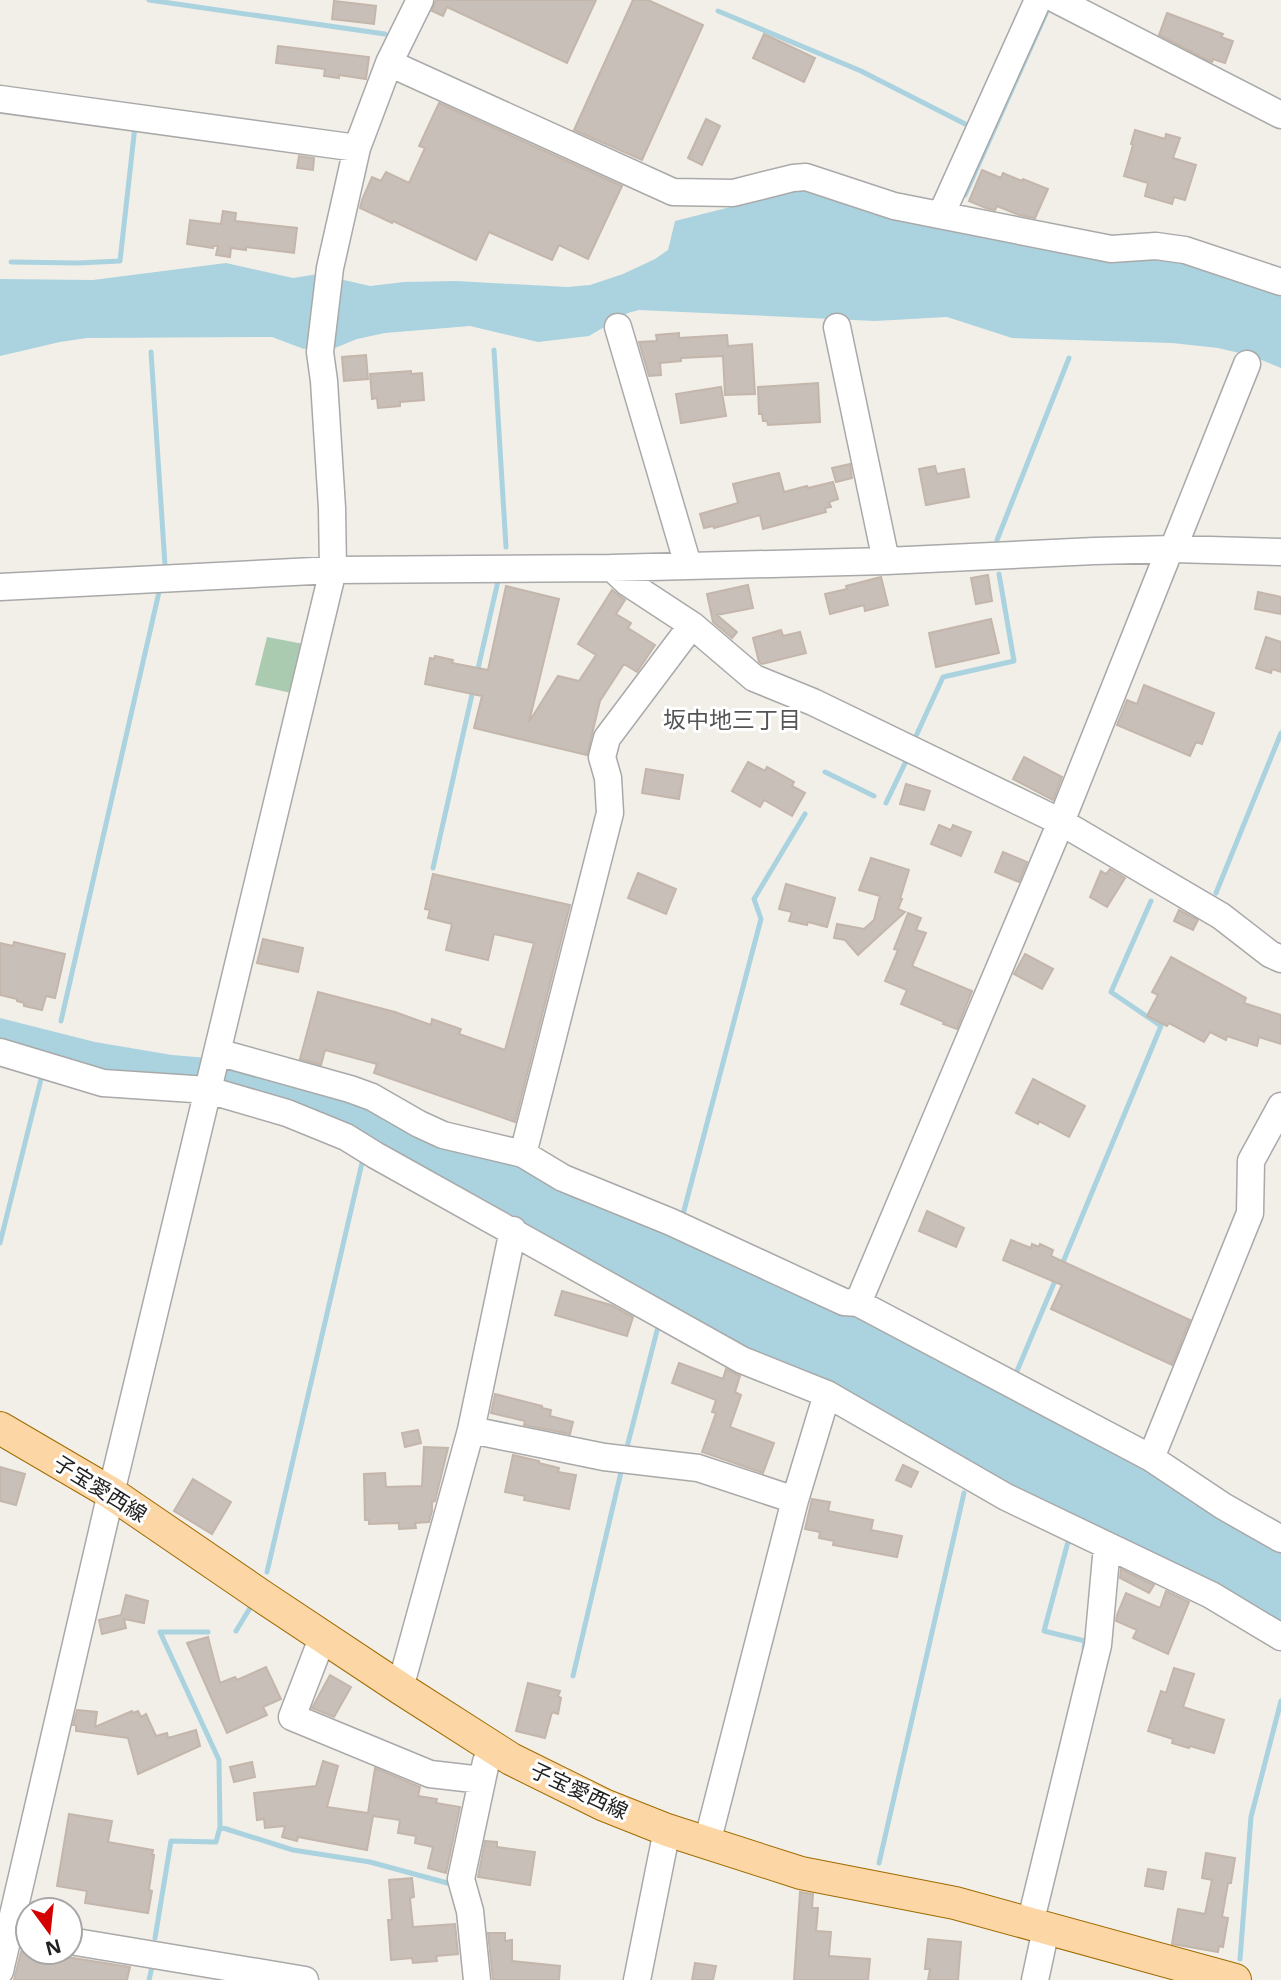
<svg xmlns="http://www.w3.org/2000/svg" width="1281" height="1980" viewBox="0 0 1281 1980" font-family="'Noto Sans','Noto Sans JP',sans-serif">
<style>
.cemetery{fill:#aacbaf}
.water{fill:#aad3df}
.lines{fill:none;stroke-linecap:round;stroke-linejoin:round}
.stream{stroke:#aad3df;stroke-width:5}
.building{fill:#c7bfb8;stroke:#c4b6ab;stroke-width:2}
.minor-casing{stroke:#a9a9a9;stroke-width:29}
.major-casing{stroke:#a06b00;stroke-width:34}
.minor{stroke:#fff;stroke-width:26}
.major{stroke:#fcd6a4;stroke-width:32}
.labels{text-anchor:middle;stroke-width:6;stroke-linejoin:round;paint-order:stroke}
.street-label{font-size:21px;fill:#222;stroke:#fff}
.neighbourhood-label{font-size:23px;fill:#555;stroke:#fff}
</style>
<rect width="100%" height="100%" fill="#f2efe9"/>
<path class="cemetery" d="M267 637 309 645 296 694 255 685Z"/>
<path class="water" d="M806 188 1156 255 1281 291V368L1252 356 1218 348 1172 343 1012 338 947 317 875 321 639 310 628 313 589 336 538 342 470 326 385 333 357 339 330 350 314 347 304 349 272 337 87 338 60 342 0 356V279L93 280 226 263 293 278 318 274 370 286 404 282 456 281 567 287 590 285 623 274 655 259 668 250 675 221Z
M0 1018 95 1042 172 1055 208 1058 362 1101 503 1154 925 1347 1121 1451 1281 1547V1624L1035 1499 730 1338 483 1199 381 1144 93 1070 0 1042Z"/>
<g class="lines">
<path class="stream" d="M149 0 385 34
M718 11 861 71 973 128
M965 195 1048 9
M11 262 78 263 120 261 135 126
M494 350 506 547
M151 352 165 565
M997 540 1069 358
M477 673 498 581
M916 736 943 677 1014 661 999 574
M825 772 874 796
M886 803 908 757
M433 868 473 690
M1216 893 1281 733
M61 1021 159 592
M682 1218 761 919 754 899 805 814
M0 1243 41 1079
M1061 1267 1161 1026 1111 992 1151 901
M1017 1371 1057 1276
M627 1447 659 1323
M1069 1538 1044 1631 1085 1641 1084 1648
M267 1572 362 1163
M236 1631 250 1608
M573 1676 622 1468
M220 1827 293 1850 370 1862 451 1884
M879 1863 964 1493
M155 1938 171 1841 216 1842 220 1827 219 1760 160 1632H208
M1240 1959 1251 1817 1281 1701
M149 1980 152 1967"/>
</g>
<path class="building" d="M436 0H596L567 63 447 7 443 16 432 11Z
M633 0H648L703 25 642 160 574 130Z
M334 1 376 6 374 24 332 19Z
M1167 13 1223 34 1221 37 1233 41 1225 63 1213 59 1212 62 1209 61 1159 35Z
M764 34 815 58 804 82 753 58Z
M278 46 369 57 366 79 339 75V78L324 76 325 69 276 63Z
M439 103 622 186 588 259 559 245 552 260 489 232 476 260 393 221 392 223 360 208 362 200 372 177 381 181 386 172 409 183 425 148 419 146Z
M706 119 720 126 702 165 688 158Z
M1135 130 1165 139 1166 134 1180 138 1173 158 1196 165 1185 200 1174 197 1172 204 1145 196 1148 183 1124 176 1133 145 1131 144Z
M299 156 314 158 313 170 297 168Z
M982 170 1001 178 1003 173 1022 181 1023 179 1048 189 1035 218 1019 215 997 206 995 210 986 208 969 201Z
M223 211 236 213 235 221 297 228 294 253 246 247V250L231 248 230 257 216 255 218 246H213V248L187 244 190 220 221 224Z
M679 333V338L727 335 728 346 752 344 755 394 725 395 723 356 681 358V361L660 363 661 375 649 376 639 342 657 341 656 335Z
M366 355 368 379 344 381 342 357Z
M411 371V374L422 373 424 400 400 402V406L378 408 377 398 372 399 370 374Z
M818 383 820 422 768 425 767 421H763L762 414H759L758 387Z
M721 387 726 416 681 423 676 394Z
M850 464 852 478 836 482 832 468Z
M935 466 937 474 964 469 969 497 926 505 919 469Z
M779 473 784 492 807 486 808 488 833 482 838 499 829 502 831 507 825 508 826 512 763 529 760 515 714 528 713 526 704 528 700 514 738 503 733 484Z
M988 575 992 601 976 604 971 578Z
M881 577 888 605 865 611 864 605 830 614 825 594 847 589 846 586Z
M748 585 753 608 717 615 737 632 732 638 713 622 707 594Z
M506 586 559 599 529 722 558 676 579 681 596 655 578 644 612 590 625 600 616 614 631 623 628 628 655 645 637 672 624 664 600 701 587 755 474 728 482 696 425 684 430 658 434 659 435 656 453 660 452 663 488 670Z
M1258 592 1281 597V614L1255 609Z
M991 619 999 653 936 667 929 633Z
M781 630 783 636 800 632 806 653 762 664 759 662 753 638Z
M1266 637 1281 642V672L1272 669 1271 673 1256 668Z
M1144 685 1214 713 1202 744 1196 742 1190 756 1117 725 1127 700 1137 704Z
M1024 757 1062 777 1053 800 1013 779Z
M748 762 765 771 767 767 794 782 792 786 805 793 792 816 764 800 760 807 732 791Z
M646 769 683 775 679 799 642 793Z
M906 784 930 791 924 810 900 804Z
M939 825 951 830 953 825 971 832 961 856 931 844Z
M1003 852 1027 862 1019 882 995 872Z
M871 858 909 870 900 899H902L898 909 905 912 858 955 845 940 834 938 837 924 864 929 874 920 880 896 859 890Z
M1110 869 1125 878 1107 907 1090 897 1101 871 1106 874Z
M638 873 676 889 666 914 628 898Z
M433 874 570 905 515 1122 374 1073 377 1064 325 1050 321 1065 300 1059 318 992 395 1012 431 1025 432 1019 461 1029 459 1034 505 1050 534 943 494 934 488 960 446 950 452 924 428 918 430 910 425 909Z
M786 884 835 898 827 927 808 922 807 925 789 921 792 912 779 909Z
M1179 910 1198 920 1193 930 1174 921Z
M908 913 921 918 916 930 926 933 912 966 972 991 957 1029 943 1024 944 1022 901 1004 907 990 885 981 898 950 894 949Z
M263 939 303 948 298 972 257 963Z
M14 942 65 954 55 998 46 996 42 1010 24 1006V1003L17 1001V999L0 995V943L13 946Z
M1025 954 1053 969 1042 989 1014 974Z
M1171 957 1246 998 1244 1003 1281 1015V1044L1259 1037 1257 1046 1227 1036 1226 1040 1210 1032 1204 1042 1169 1023 1167 1026 1147 1016 1158 995 1152 992Z
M1033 1079 1085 1106 1069 1137 1039 1121 1038 1124 1016 1113Z
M927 1211 964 1228 956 1247 919 1231Z
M1011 1240 1031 1248 1032 1244 1039 1247 1040 1244 1053 1250 1051 1256 1190 1320 1172 1365 1051 1309 1062 1285 1003 1260Z
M562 1291 611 1305 633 1317 627 1336 555 1315Z
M679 1363 723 1379 726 1369 740 1376 735 1392 741 1395 730 1427 774 1443 763 1473 702 1452 716 1413 712 1412 716 1400 672 1383Z
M495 1394 542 1406V1408L551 1410 550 1416 573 1422 570 1434 524 1425 525 1421 491 1413Z
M418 1430 421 1443 405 1447 402 1433Z
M424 1447 448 1448 435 1501 432 1502V1511L429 1522 415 1523 416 1528 399 1529V1523L369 1524V1520H365L364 1474 385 1473 386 1487 422 1486Z
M513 1455 539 1461V1463L559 1468 558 1472 576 1475 569 1509 524 1500 525 1496 505 1492Z
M903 1465 918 1472 911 1487 896 1480Z
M0 1467 25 1474 16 1505 0 1501Z
M193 1479 231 1502 212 1534 174 1511Z
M812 1499 830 1502 828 1511 873 1520 871 1530 902 1536 897 1557 833 1545 834 1541 819 1538 820 1532 805 1529Z
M1121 1569 1154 1585 1149 1593 1120 1578Z
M1166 1591 1189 1602 1168 1654 1133 1638 1137 1630 1116 1621 1117 1615 1126 1593 1160 1608Z
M126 1595 148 1601 144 1623 124 1619 126 1628 102 1634 99 1620 121 1615Z
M208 1637 220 1683 235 1677 237 1680 266 1667 281 1699 263 1707 267 1715 227 1733 187 1643Z
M1174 1668 1194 1674 1183 1707 1224 1720 1214 1753 1190 1746 1189 1748 1172 1743 1173 1739 1148 1731 1161 1691 1166 1693Z
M330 1675 351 1687 334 1717 312 1708Z
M528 1683 560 1691 558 1696 561 1698 558 1714 552 1712 545 1738 516 1731Z
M77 1710 97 1712 95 1727 132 1711 133 1713 138 1711 141 1717 146 1714 156 1736 167 1733 168 1738 196 1730 200 1746 138 1774 128 1738 76 1731V1725H73Z
M323 1761 338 1766 327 1807 368 1813 375 1768 420 1787 418 1796 437 1799 436 1803 460 1807 446 1873 428 1868 433 1847 415 1843 416 1836 398 1833 400 1820 373 1816 367 1850 298 1837 297 1841 282 1837 285 1826 265 1828 264 1819 257 1820 254 1793 316 1786Z
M252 1762 255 1777 234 1782 230 1767Z
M69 1814 112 1821 108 1842 153 1850 152 1855H154L149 1890 152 1891 148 1913 85 1903 87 1891 57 1886Z
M485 1841 497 1842V1847L535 1852 530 1885 478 1877Z
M1206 1853 1235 1858 1231 1883H1228L1222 1917 1228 1918 1223 1947 1219 1946 1218 1952 1172 1944 1178 1909 1205 1914 1212 1880 1202 1878Z
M1148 1869 1166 1872 1163 1889 1145 1886Z
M412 1878 414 1897 410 1898 413 1927 455 1924 458 1954 436 1956 437 1961 413 1963 412 1958 391 1960 388 1920H392L389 1880Z
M800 1892 813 1894 812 1908H818L816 1931 831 1932 829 1956 870 1959 868 1980H794Z
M488 1933H505V1941L512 1940V1961L560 1966 559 1980H493Z
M928 1939 961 1942 958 1980H928L930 1969H925Z
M21 1952H59L67 1957 130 1967 127 1980H14Z
M695 1963 716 1966 713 1980H692Z"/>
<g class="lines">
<defs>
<path id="minor" d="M1057 0 1281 115
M389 63 673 192 733 193 793 178 806 177 894 206 1111 249 1156 246 1185 250 1281 282
M0 99 357 148
M941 215 1038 0
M618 327 688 565
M837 327 886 561
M1173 549 1247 364
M612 568 628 583 692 625 754 678 813 702 1061 822 1221 916 1270 954 1281 959
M0 587 333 570 612 568 886 561 1094 551 1173 549 1281 552
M0 1052 103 1083 208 1090 287 1113 346 1137 375 1155 742 1360 827 1394 1006 1497 1211 1595 1281 1637
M217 1052 350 1089 372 1097 419 1124 443 1135 523 1154 563 1178 671 1222 844 1302 858 1303 1151 1458 1223 1506 1281 1539
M523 1154 610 813 608 778 602 757 607 738 692 625
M858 1303 1061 822 1170 549
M471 1430 604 1457 698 1468 795 1500
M1151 1458 1250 1213 1251 1161 1281 1106
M323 1636 292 1717 430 1774 482 1780
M400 1688 471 1430 513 1230
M707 1843 795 1500 827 1394
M1030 1924 1098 1645 1107 1546
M70 1941 305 1980
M0 1971 111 1493 333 570 332 508 324 381 320 352 330 268 357 148 389 63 420 0
M477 1980 470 1911 461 1879 486 1762
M637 1980 667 1830
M1035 1980 1046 1929"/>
<path id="major" d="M0 1428 111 1493 263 1597 400 1688 511 1759 604 1805 667 1830 801 1873 955 1903 1235 1980"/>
</defs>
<use href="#minor" class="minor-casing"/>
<use href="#major" class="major-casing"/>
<use href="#minor" class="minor"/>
<use href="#major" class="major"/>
</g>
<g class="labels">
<g class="street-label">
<text transform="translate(100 1489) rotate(32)" y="7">子宝愛西線</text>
<text transform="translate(579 1791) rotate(25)" y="7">子宝愛西線</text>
</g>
<g class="neighbourhood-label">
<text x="732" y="728">坂中地三丁目</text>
</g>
</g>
<g transform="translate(49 1931) rotate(165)"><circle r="33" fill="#ffffff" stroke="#a7a7a7" stroke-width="2"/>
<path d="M0-5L12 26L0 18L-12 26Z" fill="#d40000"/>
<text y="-10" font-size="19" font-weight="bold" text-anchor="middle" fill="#222222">N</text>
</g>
</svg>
